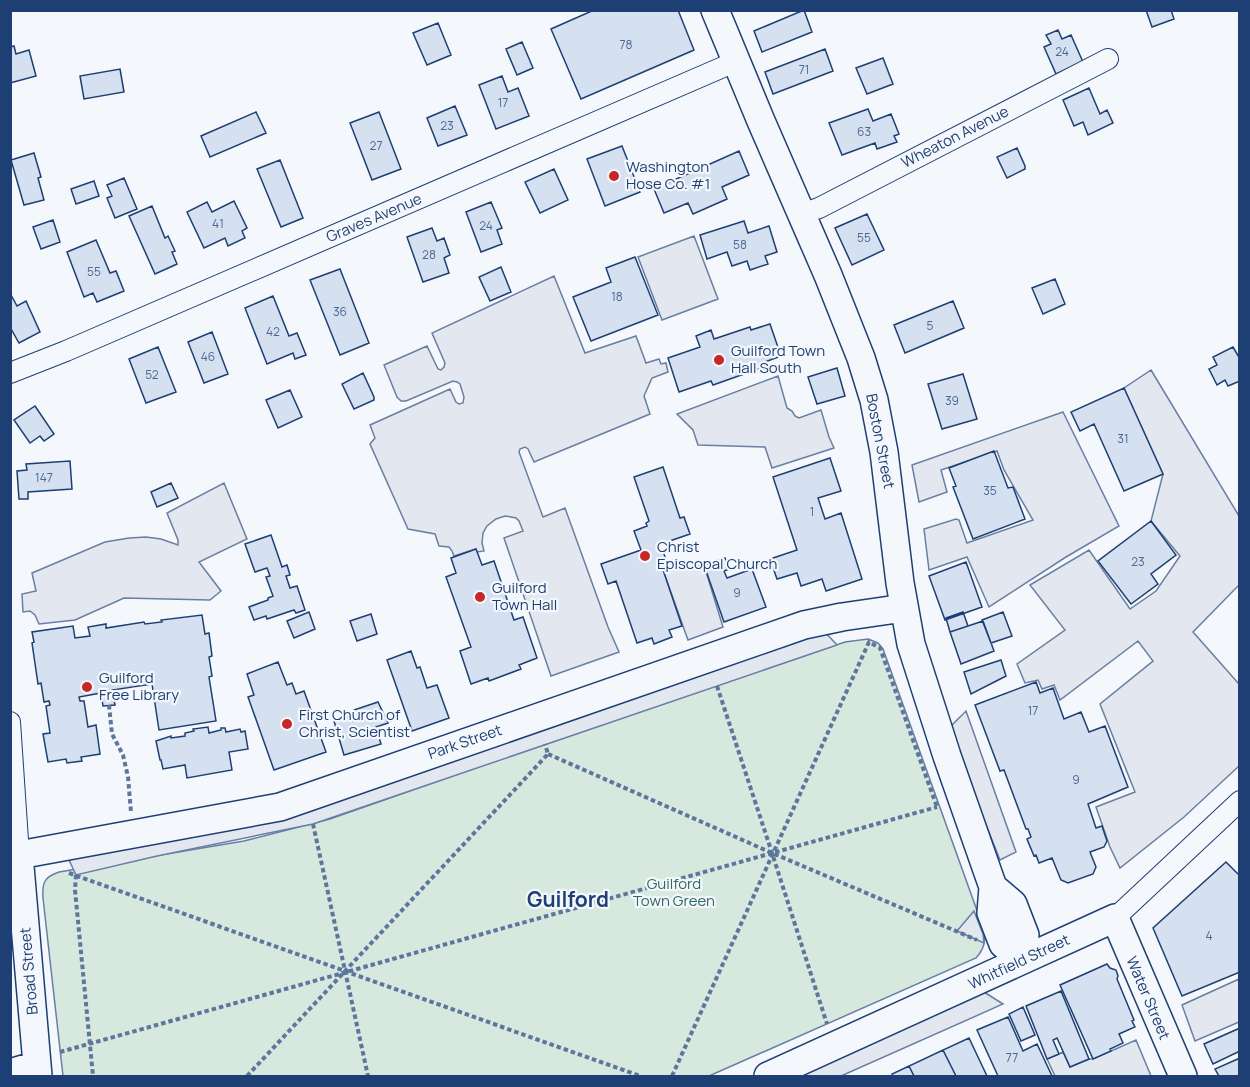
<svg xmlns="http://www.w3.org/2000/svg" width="1250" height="1087" viewBox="0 0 1250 1087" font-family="Manrope,sans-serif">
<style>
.park{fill:#d7e8df;stroke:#687fa3;stroke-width:1.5}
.parking{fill:#e3e8f0;stroke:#687fa3;stroke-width:1.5}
.building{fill:#d5e0f0;stroke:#1d3f73;stroke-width:1.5}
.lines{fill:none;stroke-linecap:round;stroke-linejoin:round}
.street-casing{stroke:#1d3f73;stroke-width:22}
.secondary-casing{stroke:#1d3f73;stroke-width:30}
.path{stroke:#5e769c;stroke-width:4;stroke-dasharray:4.5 3;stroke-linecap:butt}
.street{stroke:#f4f7fb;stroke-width:20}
.secondary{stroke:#f4f7fb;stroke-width:27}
.poi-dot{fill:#c62828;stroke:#f4f7fb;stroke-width:2}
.labels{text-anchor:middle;stroke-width:4.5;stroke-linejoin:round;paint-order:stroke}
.number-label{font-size:12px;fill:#4b6792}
.street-label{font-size:15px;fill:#1d3f73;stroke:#f4f7fb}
.poi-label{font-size:15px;fill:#1d3f73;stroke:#f4f7fb;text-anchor:start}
.park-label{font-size:15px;fill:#2c6c60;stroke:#f4f7fb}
.district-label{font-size:21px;font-weight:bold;fill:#1d3f73;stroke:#f4f7fb}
</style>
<rect width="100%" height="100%" fill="#f4f7fb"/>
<path class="park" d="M868 639 878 643 883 649 984 930C986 941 984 949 976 958L709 1076H63L43 898C42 883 44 877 59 872L244 841 330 819 498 760 845 642Z"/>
<path class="parking" d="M694 236 718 299 662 320 638 257Z
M554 276 585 353 636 336 646 363 659 359 661 364 666 363 668 372 652 378 644 396 650 414 534 462 528 449 525 447 520 449 519 452 543 517 565 508 608 627 619 652 551 676 504 538 523 531 519 521 516 518 511 517 505 516 496 519 487 526 483 533 482 543 484 551 477 552 476 549 454 556 452 551 449 547 439 546 435 534 408 529 370 444 375 438 370 425 450 389 456 402 459 404 463 403 464 397 460 384 457 382 453 381 406 401H401L397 397 384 365 427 346 438 369 441 370 444 367 445 363 432 333Z
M1151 370 1239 516V585L1193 632 1239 684V766L1184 817 1120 868 1110 847 1096 807 1135 792 1100 704 1153 661 1138 641 1060 700 1054 685 1042 689 1038 680 1025 683 1017 664 1065 630 1030 585 1089 550 1130 609 1156 591 1180 556 1151 521 1163 474 1124 388Z
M778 376 787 408 792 411 795 416 799 418 821 410 829 437 834 448 772 468 765 447 698 445 693 430 677 414Z
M1063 412 1119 526 1066 557 989 607 967 557 929 570 924 529 956 519 959 520 967 543 1033 520 1004 470 997 451 941 470 947 492 919 502 912 465Z
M224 483 247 539 199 562 221 591 210 600 124 598 75 620 39 624 35 615 30 611 23 612 22 594 36 591 32 573 105 542 129 538 146 537 161 539 178 545V540L167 513Z
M704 565 723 627 688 640 663 570Z
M824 631 837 645 313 824 157 856 76 875 63 847 282 813Z
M966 711 1016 852 1000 860 948 729Z
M974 911 983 934 984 943 957 931Z
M1239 979V1022L1195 1041 1182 1005Z
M976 987 1003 1004 841 1076H787Z
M1136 1040 1151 1076H1055L1047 1059 1063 1052 1070 1067 1089 1059H1093Z"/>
<path class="building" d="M594 10H678L694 50 581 99 551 29Z
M804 10 812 32 762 52 754 31Z
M1146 10H1171L1174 19 1152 27Z
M438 23 451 55 427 65 413 33Z
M1058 30 1062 39 1071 35 1083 62 1056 74 1044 47 1051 44 1046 35Z
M522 42 533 68 517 75 506 49Z
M14 46 16 54 29 50 36 76 10 83V47Z
M825 49 833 71 773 94 765 72Z
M883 58 893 84 867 94 856 68Z
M120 69 124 92 84 99 80 76Z
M502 76 508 92 518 88 529 116 496 129 479 85Z
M1089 88 1100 114 1107 110 1113 123 1088 135 1083 122 1074 126 1063 100Z
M455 106 467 135 438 146 427 118Z
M868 109 873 121 891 114 899 134 894 136 897 142 877 149 875 143 842 155 829 123Z
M256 112 266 133 210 157 201 136Z
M379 112 401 169 372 180 350 123Z
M622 146 640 192 605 206 587 159Z
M1017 148 1025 166V169L1007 178 997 157Z
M739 151 749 175 722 187 727 199 693 214 688 203 664 213 654 189Z
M34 153 41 177 38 178 44 200 24 205 11 160Z
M280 160 303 218 281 227 257 169Z
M554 169 568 200 540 213 525 182Z
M124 178 137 209 115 218 107 198 112 196 107 185Z
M94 181 99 196 76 204 71 189Z
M234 201 247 228 242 231 245 238 228 246 225 238 204 248 187 212 207 202 212 212Z
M491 202 502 228 497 230 502 244 481 252 466 212Z
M152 206 165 238 168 236 175 251 172 252 177 264 155 274 129 216Z
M867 214 884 250 852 265 835 228Z
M53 220 60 242 41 249 33 227Z
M744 221 748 233 769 226 777 252 765 256 768 264 750 270 747 261 732 266 727 252 707 259 700 235Z
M432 228 437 241 444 238 450 255 444 258 449 273 423 282 407 237Z
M96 240 110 273 116 271 124 291 97 302 93 293 84 297 67 252Z
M635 257 658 315 591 341 573 297 611 282 606 268Z
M501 267 511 292 490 301 479 277Z
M340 269 369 343 340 355 310 280Z
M1055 279 1065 304 1043 314 1032 288Z
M10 293 17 306 26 301 40 332 19 343 10 327Z
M273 296 289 336 297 333 306 355 295 359 293 353 267 364 245 308Z
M953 301 964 328 905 353 894 325Z
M770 324 781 356 762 363 764 367 713 385 711 381 679 392 668 358 700 347 696 336 711 330 714 339 750 327 751 330Z
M212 332 228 374 204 383 188 342Z
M158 347 176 392 146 403 129 359Z
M1233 347 1240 359V381L1228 386 1225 380 1217 385 1209 369 1217 365 1213 357Z
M837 368 845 396 817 404 808 377Z
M363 373 374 397V400L354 409 342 384Z
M963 374 977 419 942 429 928 384Z
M1124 388 1163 474 1124 491 1094 424 1080 431 1071 412Z
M290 390 302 417 278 428 266 400Z
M35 406 54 434 44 441 40 436 30 443 14 420Z
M994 451 1008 488 1013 487 1025 519 973 539 953 487 956 486 949 468Z
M830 458 841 491 818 498 825 519 841 513 862 579 826 591 822 579 801 586 797 573 777 579 770 559 797 550 773 477Z
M70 461 72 489 28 492V499H19L17 471 27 470 26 464Z
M663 467 680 518 684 517 690 534 658 545 661 553 663 552 666 559 660 561 682 626 669 630 672 637 654 644 652 638 637 643 616 581 608 584 601 564 641 550 634 531 647 526 646 523 649 521 634 477Z
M171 483 178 498 157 507 151 492Z
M1151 521 1176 555 1151 574 1158 584 1131 604 1098 561Z
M271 535 282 567 287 565 290 575 286 576 290 588 297 586 305 610 296 613 294 610 267 619 266 616 254 620 249 607 268 600V598L273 596 266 577 270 576 267 568 255 572 245 544Z
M476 549 482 565 494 561 514 620 523 617 537 658 519 665 521 669 489 681 488 678 471 684 460 651 471 647 446 577 456 573 451 558Z
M725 558 729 569 724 571 727 578 752 569 766 607 724 622 704 565Z
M966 562 982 607 945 620 929 576Z
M309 612 315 629 294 638 287 621Z
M963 612 968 626 950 632 946 618Z
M1003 612 1012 636 991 643 982 620Z
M371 614 377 634 357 641 350 621Z
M202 615 205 634 209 633 212 656 209 657 212 676 209 677 216 721 159 730 152 684 112 690 115 705 103 706 101 693 79 697 80 701H84L88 727 96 725 100 754 81 757 82 761 67 763 66 759 48 762 43 734 50 733 46 706 50 705 49 701 44 702 41 683 38 684 32 643 34 642 32 632 73 626 75 638 90 636 88 627 106 624V628L144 622 145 624 162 622 161 620Z
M983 621 994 651 961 664 950 632Z
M411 651 417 668 420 667 427 688 437 685 449 718 412 731 387 660Z
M1001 660 1006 676 971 694 964 672Z
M278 662 287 685 292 683 296 694 304 691 326 752 274 770 248 697 254 695 247 674Z
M1036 682 1040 693 1053 688 1064 719 1081 712 1089 732 1105 726 1128 787 1088 804 1096 828 1102 826 1107 841 1104 847 1090 852 1096 867 1093 874 1068 883 1061 880 1052 858 1039 863 1036 855 1034 856 1027 839 1031 837 1028 829H1026L1004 770 1000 771 975 705Z
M378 702 388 723 376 727 381 744 344 755 334 721 351 716 352 721 356 719 354 710Z
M208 727 209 733 221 730V728H225L226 732 240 729 241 732 245 731 248 749 229 752 232 770 187 778 185 765 163 769 161 760H160L156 741 171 736V738L185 736V733L194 731 193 729Z
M1226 862 1240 876V972L1182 996 1153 928Z
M1107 964 1110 968 1116 970 1118 976 1117 979 1134 1020 1132 1021 1135 1027 1119 1034 1123 1043 1110 1049 1111 1051 1093 1059 1060 985Z
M1061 991 1089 1059 1070 1067 1057 1038 1053 1040 1059 1054 1047 1059 1026 1006Z
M1023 1007 1035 1035 1021 1041 1009 1014Z
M1008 1017 1023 1051 1037 1044 1052 1076H998L977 1030Z
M1240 1028V1051L1213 1064 1204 1044Z
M969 1038 987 1076H956L943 1050Z
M943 1050 956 1076H914L909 1066Z
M1240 1058V1076H1219L1215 1069Z
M909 1066 914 1076H893L892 1074Z"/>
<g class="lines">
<defs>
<path id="street" d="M801 214 819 208 1108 59
M10 373 66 351 737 61
M10 722 19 855
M1115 918 1240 801"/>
<path id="secondary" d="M715 10 761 121 828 275 861 358 874 400 884 452 900 583 911 644 947 756 993 887 991 913 1003 944 1022 960
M993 887 1013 904 1025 935 1022 960
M10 1073 37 1065
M38 1076 19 855 280 807 804 625 842 617 904 608
M768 1076 1115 918 1183 1076"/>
</defs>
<use href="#street" class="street-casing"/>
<use href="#secondary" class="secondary-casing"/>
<path class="path" d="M717 686 772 853 827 1024
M109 705 112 734 123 755 128 777 131 812
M548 754 772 853 977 940
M313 824 368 1076
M69 873 640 1076
M76 875 75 890 93 1076
M60 1052 937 807
M247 1076 548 754 545 744
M672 1076 869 642 880 648 937 807"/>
<use href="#street" class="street"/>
<use href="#secondary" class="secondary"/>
</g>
<g class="poi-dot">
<circle cx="614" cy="176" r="6"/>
<circle cx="719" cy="360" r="6"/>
<circle cx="645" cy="556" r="6"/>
<circle cx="480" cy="597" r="6"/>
<circle cx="87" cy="687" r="6"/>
<circle cx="287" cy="724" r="6"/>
</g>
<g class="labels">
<g class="number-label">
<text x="626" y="49">78</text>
<text x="1062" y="56">24</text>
<text x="804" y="74">71</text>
<text x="503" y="107">17</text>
<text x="447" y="130">23</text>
<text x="864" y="136">63</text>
<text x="376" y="150">27</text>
<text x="218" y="228">41</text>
<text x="486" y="230">24</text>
<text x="864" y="242">55</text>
<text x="740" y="249">58</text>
<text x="429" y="259">28</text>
<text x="94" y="276">55</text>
<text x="617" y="301">18</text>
<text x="340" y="316">36</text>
<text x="930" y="330">5</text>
<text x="273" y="336">42</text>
<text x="208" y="361">46</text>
<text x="152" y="379">52</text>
<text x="952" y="405">39</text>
<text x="1123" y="443">31</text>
<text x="44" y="482">147</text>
<text x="990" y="495">35</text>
<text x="812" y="516">1</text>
<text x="1138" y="566">23</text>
<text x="737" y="597">9</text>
<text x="1033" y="715">17</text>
<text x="1076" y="784">9</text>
<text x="1209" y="940">4</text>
<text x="1012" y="1062">77</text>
</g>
<g class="street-label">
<text transform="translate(955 137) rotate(-27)" y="5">Wheaton Avenue</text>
<text transform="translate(374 218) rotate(-23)" y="5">Graves Avenue</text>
<text transform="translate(880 441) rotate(79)" y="5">Boston Street</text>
<text transform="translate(465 742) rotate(-19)" y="5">Park Street</text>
<text transform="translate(1019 962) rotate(-25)" y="5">Whitfield Street</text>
<text transform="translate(29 971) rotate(-95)" y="5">Broad Street</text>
<text transform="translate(1148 998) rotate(67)" y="5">Water Street</text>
</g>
<g class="poi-label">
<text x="626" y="172">Washington<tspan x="626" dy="17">Hose Co. #1</tspan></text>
<text x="731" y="356">Guilford Town<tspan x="731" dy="17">Hall South</tspan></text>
<text x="657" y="552">Christ<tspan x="657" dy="17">Episcopal Church</tspan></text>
<text x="492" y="593">Guilford<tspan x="492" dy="17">Town Hall</tspan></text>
<text x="99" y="683">Guilford<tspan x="99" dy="17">Free Library</tspan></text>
<text x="299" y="720">First Church of<tspan x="299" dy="17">Christ, Scientist</tspan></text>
</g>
<g class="park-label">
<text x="674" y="889">Guilford<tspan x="674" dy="17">Town Green</tspan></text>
</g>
<g class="district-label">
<text x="568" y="907">Guilford</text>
</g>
</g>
<rect width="1250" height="1087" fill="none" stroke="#1d3f73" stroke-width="24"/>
</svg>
